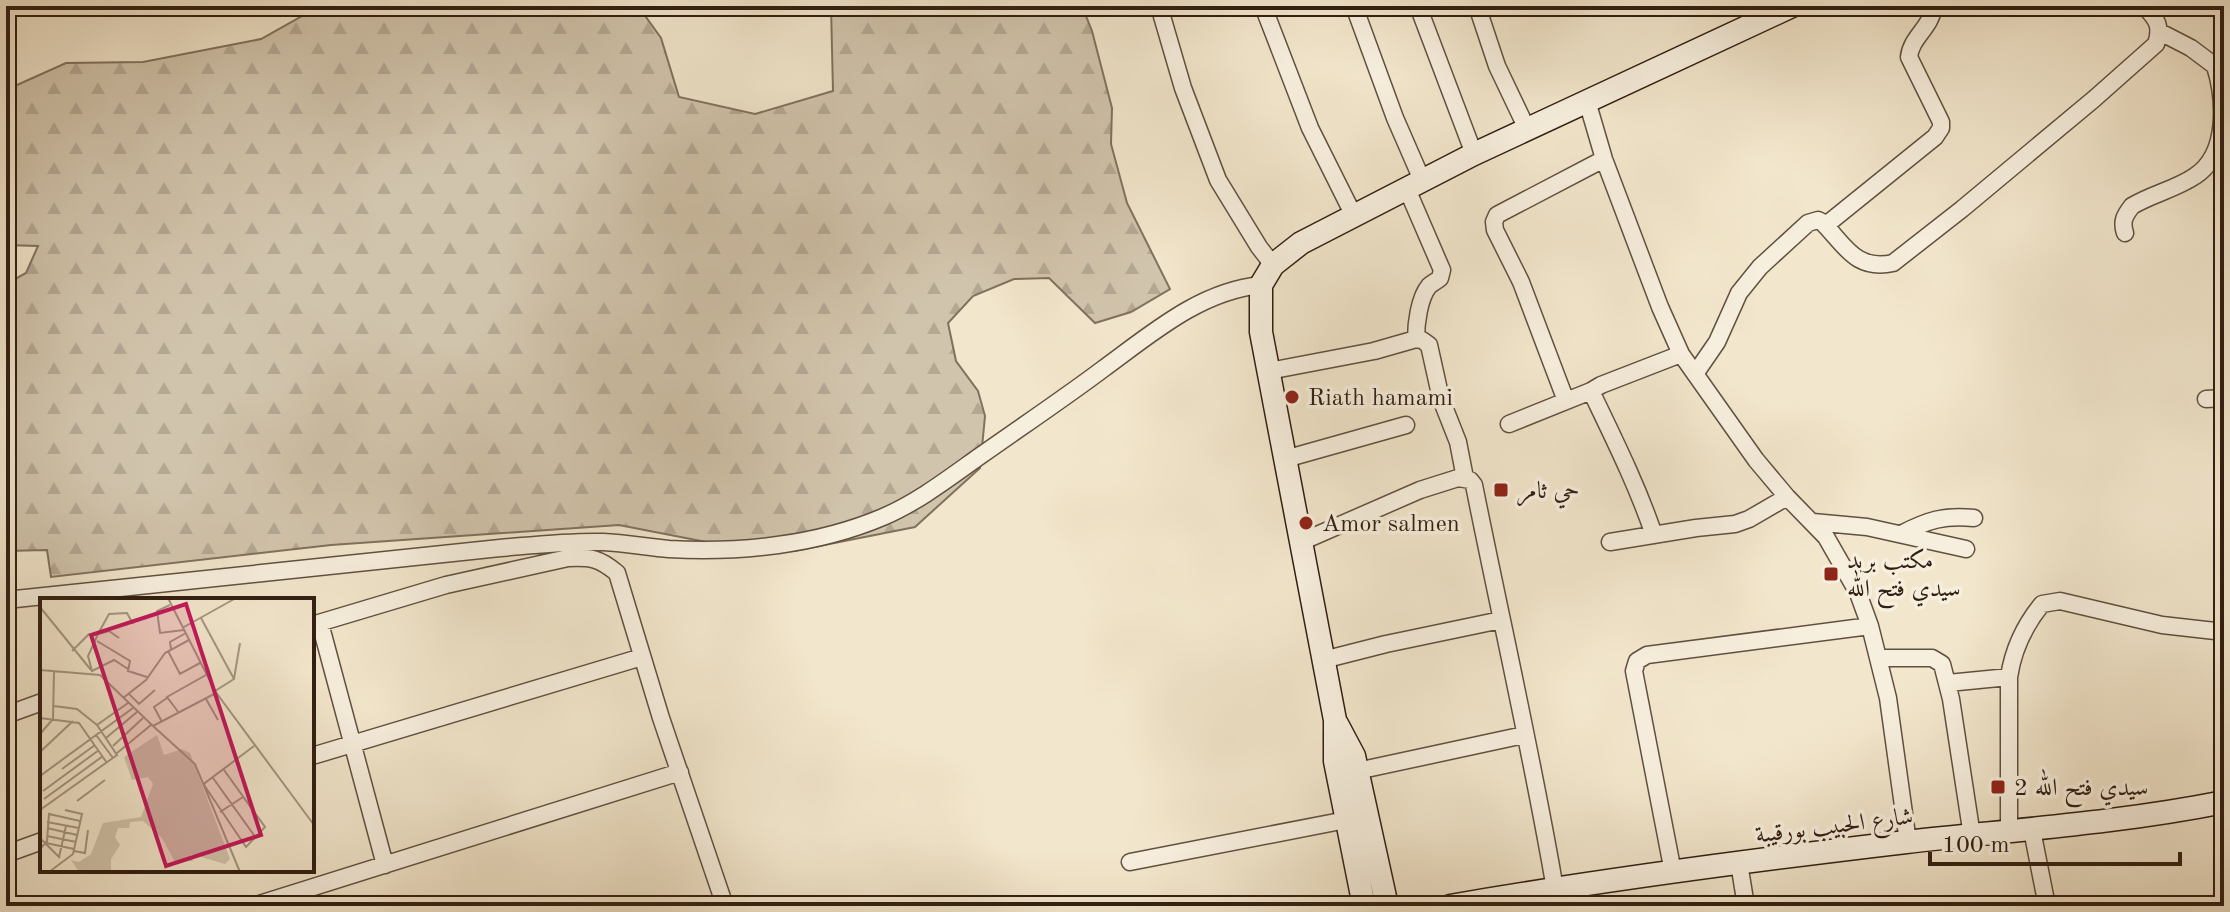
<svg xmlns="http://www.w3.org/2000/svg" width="2230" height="912" viewBox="0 0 2230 912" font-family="'Old Standard TT',Amiri,serif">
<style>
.forest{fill:url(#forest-firs);stroke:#81715f;stroke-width:2}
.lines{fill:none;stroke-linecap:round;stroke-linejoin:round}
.street-casing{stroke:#615040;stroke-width:19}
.secondary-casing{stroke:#311e12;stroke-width:25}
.street{stroke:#f7efde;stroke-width:16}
.secondary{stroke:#f7efde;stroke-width:22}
.poi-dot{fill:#8f2418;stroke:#f7efde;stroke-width:3}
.labels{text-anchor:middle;stroke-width:7;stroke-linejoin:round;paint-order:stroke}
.poi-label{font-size:24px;fill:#311e12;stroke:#f7efde;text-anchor:start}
.street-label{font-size:24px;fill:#311e12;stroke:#f7efde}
.inset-road{fill:none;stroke:#a59682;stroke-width:2}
.view{fill:#c2185b;fill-opacity:0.15;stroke:#c2185b;stroke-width:4}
.inset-edge{fill:none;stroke:#311e12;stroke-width:4}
</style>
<defs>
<pattern id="forest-firs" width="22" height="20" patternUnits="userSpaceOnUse" patternTransform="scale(2)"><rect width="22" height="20" fill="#d1c4ac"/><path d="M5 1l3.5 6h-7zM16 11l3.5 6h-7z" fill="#b4a893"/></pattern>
</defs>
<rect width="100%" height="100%" fill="#f2e6cc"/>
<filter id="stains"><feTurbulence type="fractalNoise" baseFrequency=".0025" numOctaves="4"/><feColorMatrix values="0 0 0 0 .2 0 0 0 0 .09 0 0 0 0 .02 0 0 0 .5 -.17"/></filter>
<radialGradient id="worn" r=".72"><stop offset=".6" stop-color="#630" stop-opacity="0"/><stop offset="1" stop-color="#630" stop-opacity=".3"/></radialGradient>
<path class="forest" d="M320 6H638L661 38 679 97 755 114 833 91 831 6H1082L1092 31 1112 108 1111 144 1127 203 1170 289 1131 312 1095 323 1049 278 1014 279 973 296 948 323 956 361 978 391 985 416 980 468 915 527 794 551 742 549 619 525 331 545 51 577 47 550 6 551V284L26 273 38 246 6 245V96L8 89 66 63 143 62 261 39Z"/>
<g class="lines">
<defs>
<path id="street" d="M1159 6 1183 88 1218 180 1259 247 1273 265
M1263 6 1310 128 1354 216
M1354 6 1395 118 1422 180
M1418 6 1474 154
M1477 6 1497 66 1527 129
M1587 101 1604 159 1660 307 1681 354 1756 460 1787 497 1826 537 1858 593 1870 626 1888 698 1908 842
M1407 189 1442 270 1440 278C1437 281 1432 283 1429 286 1419 298 1416 324 1416 339
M1826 225 1935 137 1941 128V122L1909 57C1911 37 1931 28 1934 6
M2125 233C2121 221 2125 215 2132 206 2152 194 2176 189 2195 176 2229 154 2225 99 2215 66L2191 48 2160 32
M1269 371 1374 351 1416 339 1422 340 1429 345 1441 399 1458 442 1465 478
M1695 374 1717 342 1739 293 1760 267 1808 223 1818 220 1822 222C1845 245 1855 271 1893 263L1962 209 2094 99 2156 44C2162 26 2157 19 2144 6
M1591 391C1614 439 1637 485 1654 535
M2206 399 2224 398
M1566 401 1521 282 1495 230 1494 222 1497 215 1604 159
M1509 424 1591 391 1601 385 1681 354
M1285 459 1406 425
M1813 522 1867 527 1966 549
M1901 534C1928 520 1944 515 1974 518
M1301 542 1420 490 1458 478 1470 480 1474 485C1501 620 1532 754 1555 889
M1610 542 1696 528 1735 524 1749 519 1787 497
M6 600 500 548C535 545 569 541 603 542 625 543 647 547 669 549 740 553 817 545 883 517 918 502 949 478 980 456 1021 427 1063 399 1103 369 1151 334 1200 291 1261 285
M320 623 385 865
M312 625 446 585 568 558C591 557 599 558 617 573L661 718 725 906
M1879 658H1932L1942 664 1951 699 1972 836
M1323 660 1386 644 1501 620
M1948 683 2009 677
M6 715 42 702
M312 756 642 657
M1357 771 1524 735
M2032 830 2047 906
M2009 832V677C2013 650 2024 626 2042 604L2060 601 2162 625 2224 632
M6 854 42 841
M1130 862 1346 820
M1739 863 1746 906
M1673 872 1634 671 1637 661 1647 655 1870 626
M6 893 12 906
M253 906 680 772"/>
<path id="secondary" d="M1337 724 1354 756 1387 906
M1364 906 1335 761V720L1261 332V285L1273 265 1301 243 1474 154 1792 6
M1450 906C1601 880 1753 860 1906 842 2012 830 2119 823 2224 802"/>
</defs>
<use href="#street" class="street-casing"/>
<use href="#secondary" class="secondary-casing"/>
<use href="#street" class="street"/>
<use href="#secondary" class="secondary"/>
</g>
<g class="poi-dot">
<circle cx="1292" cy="397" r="8"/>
<rect x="1493" y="482" width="16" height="16" rx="4"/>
<circle cx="1306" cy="523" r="8"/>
<rect x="1823" y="566" width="16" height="16" rx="4"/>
<rect x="1990" y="779" width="16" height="16" rx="4"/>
</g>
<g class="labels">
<g class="poi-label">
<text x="1308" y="405">Riath hamami</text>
<text x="1517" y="498">حي ثامر</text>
<text x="1322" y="531">Amor salmen</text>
<text x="1847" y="568">مكتب بريد<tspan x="1847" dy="28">سيدي فتح الله</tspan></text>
<text x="2014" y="795">2 سيدي فتح الله</text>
</g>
<g class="street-label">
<text transform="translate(1834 825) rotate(-7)" y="8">شارع الحبيب بورقيبة</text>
</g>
</g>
<g transform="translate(40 598)">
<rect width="274" height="274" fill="#f2e6cc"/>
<path d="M117 137 124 157 142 151 150 155 190 261 185 266 151 256 153 263 135 264 122 240 103 223 90 224 89 230H78L75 239 80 247 71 261V274H39L31 262 39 264 51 256 63 225 101 219 113 186 108 179 92 182 84 159Z" fill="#d1c4ac"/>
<path class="inset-road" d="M128 0 175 93 274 227M130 7 117 13 120 35 144 32M0 9 51 72M161 20 194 81M144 29 196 0M58 36 69 16 87 15 93 26M79 40 69 33 58 36 48 58 52 73 74 62 88 71M57 43 90 63 88 73 107 79M131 51 130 44 146 35M32 53 49 36M128 53 140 76 160 65M0 72 60 77 113 128 176 95M175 93 194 81 200 45M89 96 99 106 115 92M83 100 106 82 125 55 149 42M166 101 178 122M14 108 37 111 57 127M139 115 127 99 166 77M0 120 39 125 67 165M122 124 114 109 127 100M113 128 155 166 200 274M0 136 13 121 14 74M56 137 73 160M66 140 97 114M73 148 103 120M0 154 33 123M77 155 111 127M22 171 55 147M184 172 225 229 206 249 164 187 165 185 214 148M0 178 93 110M173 180 216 240M3 193 59 152M4 201 63 158M37 203 65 182M0 212 77 157 57 127 88 105M180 214 203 199M7 224 39 230M7 230 37 237M7 238 36 244M0 240 20 260M6 245 34 251M0 251 7 243 9 216 40 223M34 253 45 255 48 232M19 259 26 228M9 274 33 256 42 216 25 212"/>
<path class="view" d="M146 6 221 237 126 268 51 37Z"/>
<rect width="274" height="274" class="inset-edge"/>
</g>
<rect width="2230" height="912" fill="none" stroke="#f2e6cc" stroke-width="32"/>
<rect x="8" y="8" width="2214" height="896" fill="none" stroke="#311e12" stroke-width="4"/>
<rect x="16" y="16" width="2198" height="880" fill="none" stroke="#311e12" stroke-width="2"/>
<path d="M1930 852v12h250v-12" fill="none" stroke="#311e12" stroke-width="4"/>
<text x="1942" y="852" font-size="24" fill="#311e12" stroke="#f7efde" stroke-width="6" paint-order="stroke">100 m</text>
<rect width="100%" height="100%" filter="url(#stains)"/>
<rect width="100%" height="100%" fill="url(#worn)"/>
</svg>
